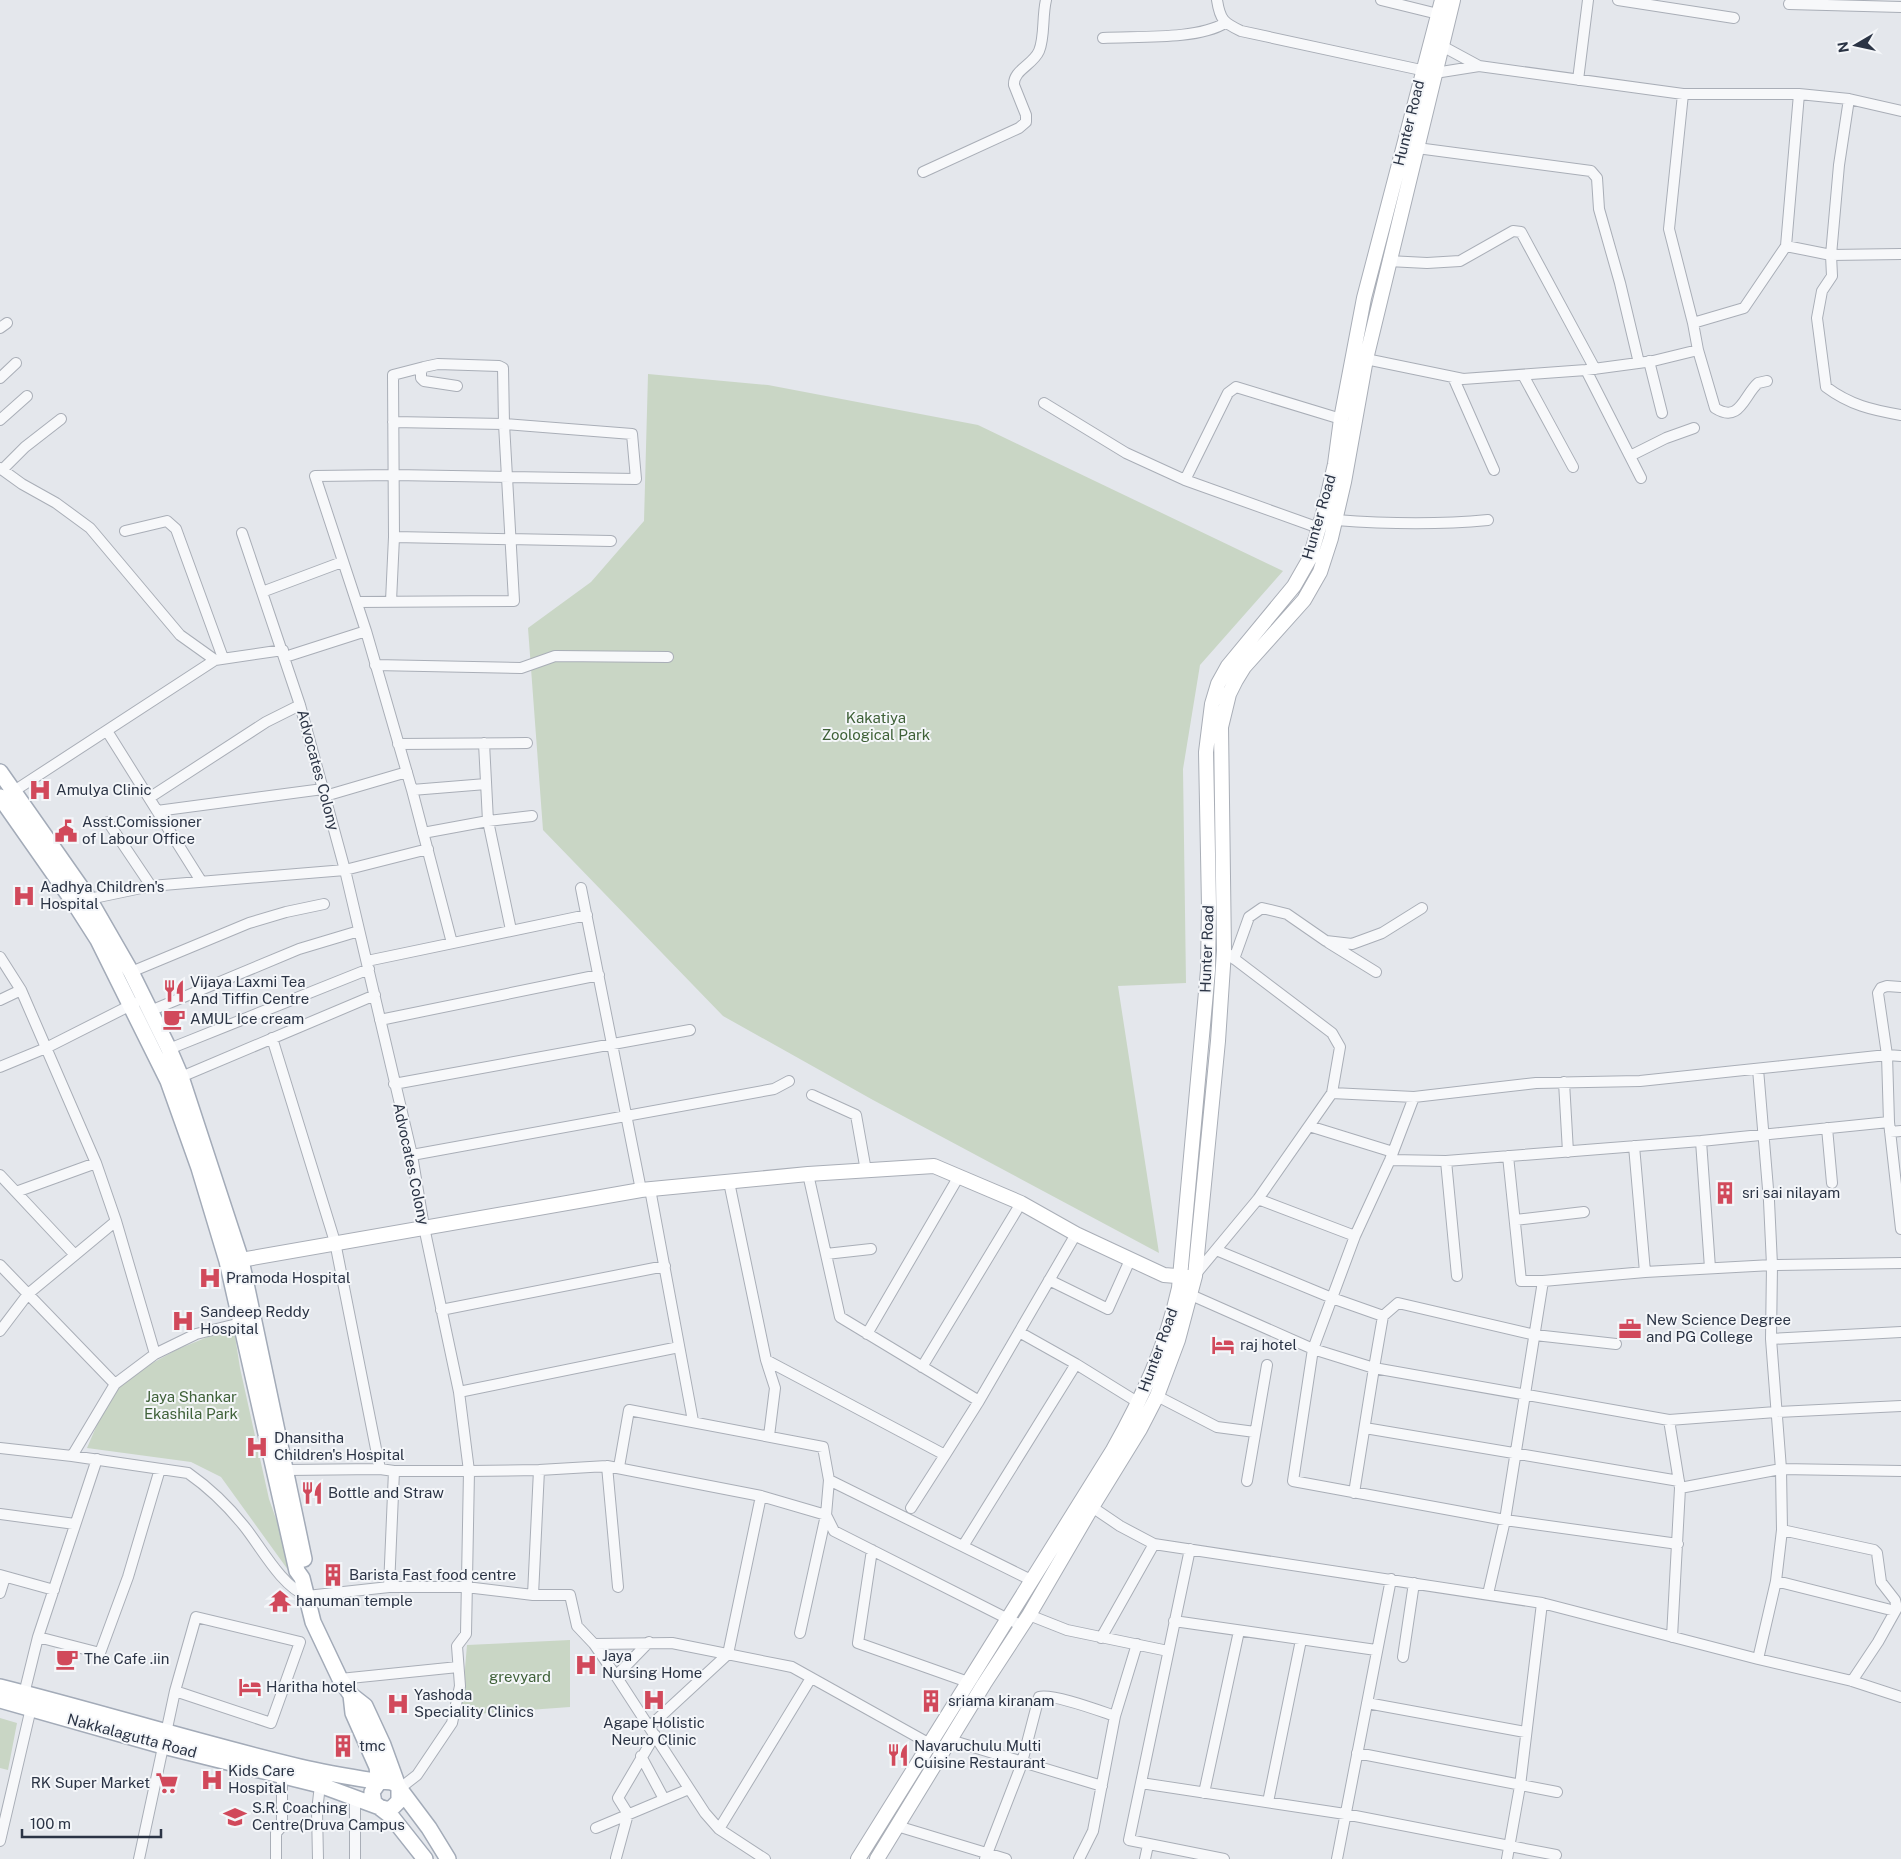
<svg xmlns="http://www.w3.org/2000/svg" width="1901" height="1859" viewBox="0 0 1901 1859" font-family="'Public Sans',sans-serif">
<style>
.green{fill:#c9d6c5}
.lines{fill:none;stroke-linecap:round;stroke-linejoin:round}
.street-casing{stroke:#a9aeb7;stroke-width:12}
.secondary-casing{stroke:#a9aeb7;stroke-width:16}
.primary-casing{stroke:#a3abb8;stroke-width:18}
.street{stroke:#f7f8fa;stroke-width:10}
.secondary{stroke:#fff;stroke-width:14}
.primary{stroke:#fff;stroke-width:15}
.labels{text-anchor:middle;stroke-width:4;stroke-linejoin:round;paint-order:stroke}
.street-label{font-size:15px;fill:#2b3445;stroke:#f4f6f9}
.park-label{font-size:15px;fill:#3f6138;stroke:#f4f6f9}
.poi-label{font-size:15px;fill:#2b3445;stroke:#f4f6f9;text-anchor:start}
</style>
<rect width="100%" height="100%" fill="#e4e7ec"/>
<path class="green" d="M648 374 768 385 978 425 1283 571 1200 665 1183 769 1186 983 1118 986 1159 1253 873 1100 723 1016 543 830 528 628 591 582 644 521Z
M220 1332 235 1336 240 1368 269 1499 295 1573 291 1574 221 1477 191 1462 87 1448 99 1420 113 1392 147 1366 178 1349Z
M570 1640V1707L461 1715 467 1645Z
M0 1718 17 1723 8 1770 0 1768Z"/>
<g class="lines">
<defs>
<path id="street" d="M1217 0C1220 20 1224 23 1241 31L1435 73 1479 66 1683 94H1799L1849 99 1901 111
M1381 0 1438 14
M1618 0 1734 18
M1789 4 1901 7
M1103 38C1137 36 1197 40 1225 23
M1436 44 1442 46 1479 66
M1578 80 1588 0
M1683 94 1669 229 1693 323 1698 350
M1849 99 1839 165 1831 255 1832 276 1822 291 1817 318 1826 387C1850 405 1872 410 1901 415
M1417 148 1591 171 1597 178 1599 209 1620 283 1639 363
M923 172 1019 128 1026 122V115L1014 85C1013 70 1033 65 1039 51 1045 37 1042 16 1046 0
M1786 246 1799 94
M1388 261 1427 263 1460 261 1513 231 1521 232 1595 369
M1693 323 1744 308 1786 246 1831 255 1901 254
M0 328 7 323
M1361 358 1463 379 1586 370 1653 361 1698 350 1715 408C1740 424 1744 395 1758 383L1767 381
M1649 361 1662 413
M1586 370 1641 478
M1523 375 1573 467
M1453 377 1494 470
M0 378 16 363
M1044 403 1126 453 1185 480 1319 528
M0 420 27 396
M393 422 504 424 632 434 636 479 394 475 315 476 366 631 412 790 452 943
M1630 456 1666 438 1694 428
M0 468 22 484 56 503 90 528 180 635 215 660
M2 470 25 447 61 419
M1185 480 1228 393 1236 387 1341 419
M1336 520C1388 524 1435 525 1488 520
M125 531 167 521 176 529 223 658
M242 533 300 705 345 870 412 1155 424 1227 459 1392 469 1471 466 1634 457 1646 460 1686 452 1723 417 1775 399 1789
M394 537 611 541
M262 592 342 562
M391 601 394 537 393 375 424 367
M357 602 514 601 504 424 503 368 499 366 438 364 424 367 421 371V378L424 381 457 386
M285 657 366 631
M375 665 521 668 555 656 668 657
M107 731 201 881
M484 743 488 821 511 930
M398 744 527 743
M412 790 486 784
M14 791 215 660 283 650
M325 796 407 772
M149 798 266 722 300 705
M157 811 323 789
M108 822 151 886
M423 833 488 821 532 816
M581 888 641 1190
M89 899 151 886 345 870 428 849
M1329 943 1376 972
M0 957 21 990 96 1163 116 1221 155 1354
M1234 959 1249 917 1262 908 1287 914 1326 941 1352 944 1382 933 1422 908
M367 961 587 915
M131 972 249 923 286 912 324 904
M0 1000 21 990
M150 1011 299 949 359 931
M380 1020 599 975
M272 1038 335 1242 380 1469
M169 1049 369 969
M0 1067 46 1048 135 1003
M181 1077 375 995
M1564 1082 1568 1152
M394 1084 690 1030
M1332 1093 1414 1097 1536 1083 1640 1081 1887 1055 1901 1056
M812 1095 856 1115 866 1171
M1414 1097 1390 1160 1355 1236 1313 1349 1293 1481 1505 1520 1678 1544
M1889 1122 1901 1229
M1309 1126 1393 1152
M1827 1128 1832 1183
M1890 1132 1901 1131
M1701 1141 1710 1268
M1634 1146 1645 1272
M412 1155 774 1089 789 1081
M1508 1156 1521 1281H1543
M1390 1160 1446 1161 1701 1141 1889 1122 1887 1055 1878 993 1881 988 1887 986 1901 987
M1446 1161 1457 1276
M808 1174 840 1317 979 1401
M0 1175 75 1255
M729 1182 766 1360 775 1388 769 1436
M650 1189 693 1421
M16 1192 96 1163
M1258 1199 1355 1236
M1515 1220 1584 1212
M826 1254 871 1249
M0 1265 115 1384
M1195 1275 1258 1199 1332 1093 1340 1047 1332 1033 1224 951
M1049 1280 1108 1309 1130 1260
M1191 1295 1313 1349 1374 1368 1383 1316 1332 1298 1216 1250
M441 1310 665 1266
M1383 1316 1398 1303 1535 1335 1616 1344
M0 1331 28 1294 116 1221
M1019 1332 1076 1364 1139 1403
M867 1334 959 1176
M1771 1339 1901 1332
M766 1360 945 1455 979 1401 1076 1234
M922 1367 1021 1203
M459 1392 679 1347
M1157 1396 1217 1427 1255 1432
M1669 1420 1680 1488 1672 1637
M1365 1428 1679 1481
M0 1448 72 1456 188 1473C208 1487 228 1506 244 1526 261 1547 281 1586 307 1596L389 1587H466L533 1595H570L577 1626 594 1644 616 1676 705 1813 719 1829 765 1859
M72 1456 115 1384 155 1354 196 1334 241 1323
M607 1466 618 1587
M619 1467 629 1410 823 1447 829 1480 826 1515 800 1633
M286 1470 380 1469 394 1471H469L539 1470 607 1466 761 1496 826 1515 834 1531 1022 1626
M829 1480 1031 1580
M1247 1481 1267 1365
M1680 1488 1781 1469 1901 1471
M1354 1493 1374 1368 1669 1420 1776 1412 1901 1406
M1092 1507 1120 1526 1154 1544 1542 1603 1758 1659 1852 1681 1901 1697
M911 1508 945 1455
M0 1514 75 1524
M1782 1530 1874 1550 1877 1553 1881 1582 1895 1600 1897 1608 1878 1642 1852 1681
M963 1546 1076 1364
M1190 1549 1129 1840 1224 1859
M872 1550 858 1643 968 1682
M0 1575 54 1590
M1776 1581 1895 1611
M389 1587 394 1471
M0 1593 5 1577
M1488 1594 1505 1520 1543 1281 1645 1272 1772 1265 1901 1263
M533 1595 539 1470
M1029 1615 1067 1630 1168 1651
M1174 1621 1376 1650
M38 1637 100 1653 128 1577 160 1469
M1101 1638 1154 1544
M594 1644 672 1643 792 1667 930 1744
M1403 1657 1414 1583
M1758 1659 1776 1581 1782 1530 1781 1469 1771 1339 1772 1265 1769 1201 1758 1069
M616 1676 649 1642
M340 1679 458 1667
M23 1698 38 1637 97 1459
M1367 1703 1525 1732
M649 1727 728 1654 761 1496
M950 1740 1102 1786
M1357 1753 1557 1792
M641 1756 664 1799
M1141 1783 1345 1814 1556 1855
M1204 1793 1239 1631
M1268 1802 1301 1640
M897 1826 1006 1859
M596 1828 689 1789
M719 1829 811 1678
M0 1841 31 1708
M616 1858 628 1814 618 1798 655 1735
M139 1859 175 1691 271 1723 300 1642 196 1617 175 1691
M276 1859V1833L282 1826V1775
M318 1859 317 1811 320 1785
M355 1859V1797
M985 1859 1021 1766 1039 1697C1052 1693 1100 1711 1115 1716
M1079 1859 1093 1831 1115 1716 1137 1644
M1145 1859 1148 1845
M1337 1859 1391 1579
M1507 1859 1520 1786 1542 1603"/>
<path id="secondary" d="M241 1260 641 1190 808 1174 934 1166 1021 1203 1076 1234 1164 1275 1189 1277
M858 1859 1113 1450C1142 1398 1166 1347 1179 1288L1208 970 1209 905 1206 752 1212 704 1218 684 1228 666 1294 586 1310 558 1325 507 1335 464 1341 419 1364 298 1442 0
M877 1859 984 1684 1029 1615 1092 1507 1140 1429 1157 1396 1178 1340 1195 1276 1218 1041 1224 951 1221 727 1229 694 1236 680 1244 667 1304 600 1320 572 1331 538 1344 482 1366 359 1453 0"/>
<path id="primary" d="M0 772 89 899 131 972 169 1049 181 1077 241 1260 304 1559
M0 797 75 904 98 940 168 1081 199 1168 227 1261 297 1571 302 1578 313 1622 340 1679 351 1695 365 1706 383 1745 399 1789V1801L391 1809H385L320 1785 163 1746 0 1700
M0 1687C100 1712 199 1743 300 1767 325 1773 350 1777 375 1781 383 1783 388 1779 396 1784L429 1828 448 1859
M351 1695 353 1713 377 1767 379 1782
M379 1782 372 1792 374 1803 391 1816 425 1859"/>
</defs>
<use href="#street" class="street-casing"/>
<use href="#secondary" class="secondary-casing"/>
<use href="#primary" class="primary-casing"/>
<use href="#street" class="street"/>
<use href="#secondary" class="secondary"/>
<use href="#primary" class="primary"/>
</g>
<defs>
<symbol id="hospital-bare" viewBox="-9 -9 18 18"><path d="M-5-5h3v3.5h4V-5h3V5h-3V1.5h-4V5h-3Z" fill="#d1495b" stroke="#f4f6f9" stroke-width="2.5" paint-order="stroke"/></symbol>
<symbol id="civic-bare" viewBox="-9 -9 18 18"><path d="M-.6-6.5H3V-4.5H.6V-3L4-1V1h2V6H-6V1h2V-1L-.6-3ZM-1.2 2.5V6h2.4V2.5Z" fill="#d1495b" stroke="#f4f6f9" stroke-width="2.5" paint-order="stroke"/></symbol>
<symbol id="restaurant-bare" viewBox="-9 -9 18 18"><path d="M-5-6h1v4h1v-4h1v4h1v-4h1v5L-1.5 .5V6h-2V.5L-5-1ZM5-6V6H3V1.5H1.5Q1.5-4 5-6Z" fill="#d1495b" stroke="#f4f6f9" stroke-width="2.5" paint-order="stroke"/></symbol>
<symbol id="cafe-bare" viewBox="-9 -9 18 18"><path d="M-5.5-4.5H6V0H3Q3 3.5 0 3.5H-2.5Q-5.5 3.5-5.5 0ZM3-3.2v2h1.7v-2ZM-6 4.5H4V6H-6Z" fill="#d1495b" stroke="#f4f6f9" stroke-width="2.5" paint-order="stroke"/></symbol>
<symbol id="building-bare" viewBox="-9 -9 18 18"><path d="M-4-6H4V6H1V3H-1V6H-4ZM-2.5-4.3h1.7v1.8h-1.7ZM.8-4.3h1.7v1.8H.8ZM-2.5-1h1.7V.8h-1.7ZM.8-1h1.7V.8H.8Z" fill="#d1495b" stroke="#f4f6f9" stroke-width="2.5" paint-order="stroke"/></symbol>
<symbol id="office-bare" viewBox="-9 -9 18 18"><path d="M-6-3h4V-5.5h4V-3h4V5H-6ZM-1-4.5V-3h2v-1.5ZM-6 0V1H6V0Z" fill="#d1495b" stroke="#f4f6f9" stroke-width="2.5" paint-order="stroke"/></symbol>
<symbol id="hotel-bare" viewBox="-9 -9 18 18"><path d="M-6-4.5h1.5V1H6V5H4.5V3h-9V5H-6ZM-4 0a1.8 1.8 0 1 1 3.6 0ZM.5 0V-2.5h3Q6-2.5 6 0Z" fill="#d1495b" stroke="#f4f6f9" stroke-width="2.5" paint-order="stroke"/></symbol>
<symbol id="temple-bare" viewBox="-9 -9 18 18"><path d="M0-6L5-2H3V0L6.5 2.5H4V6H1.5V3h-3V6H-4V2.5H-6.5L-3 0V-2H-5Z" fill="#d1495b" stroke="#f4f6f9" stroke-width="2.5" paint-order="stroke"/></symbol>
<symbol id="supermarket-bare" viewBox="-9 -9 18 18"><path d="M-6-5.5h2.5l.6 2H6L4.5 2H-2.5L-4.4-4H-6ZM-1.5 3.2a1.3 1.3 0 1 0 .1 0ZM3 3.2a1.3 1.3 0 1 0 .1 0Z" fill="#d1495b" stroke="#f4f6f9" stroke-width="2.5" paint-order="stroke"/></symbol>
<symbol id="university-bare" viewBox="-9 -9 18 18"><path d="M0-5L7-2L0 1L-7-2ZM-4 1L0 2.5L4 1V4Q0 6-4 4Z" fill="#d1495b" stroke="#f4f6f9" stroke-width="2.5" paint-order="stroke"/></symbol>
</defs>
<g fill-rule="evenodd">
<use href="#hospital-bare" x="24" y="774" width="32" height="32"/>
<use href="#civic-bare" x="50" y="815" width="32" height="32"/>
<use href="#hospital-bare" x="8" y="880" width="32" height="32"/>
<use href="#restaurant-bare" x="158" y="975" width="32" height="32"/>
<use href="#cafe-bare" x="158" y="1003" width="32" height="32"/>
<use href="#building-bare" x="1709" y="1177" width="32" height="32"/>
<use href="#hospital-bare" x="194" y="1262" width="32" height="32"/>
<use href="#hospital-bare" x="167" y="1305" width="32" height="32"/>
<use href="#office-bare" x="1614" y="1313" width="32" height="32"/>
<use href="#hotel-bare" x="1207" y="1329" width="32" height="32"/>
<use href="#hospital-bare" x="241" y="1431" width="32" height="32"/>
<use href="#restaurant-bare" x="296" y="1477" width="32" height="32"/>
<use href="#building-bare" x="317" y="1559" width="32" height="32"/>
<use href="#temple-bare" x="264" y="1585" width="32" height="32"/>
<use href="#cafe-bare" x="51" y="1643" width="32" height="32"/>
<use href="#hospital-bare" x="570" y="1649" width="32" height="32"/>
<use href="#hotel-bare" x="234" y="1671" width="32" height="32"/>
<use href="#hospital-bare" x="638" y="1684" width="32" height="32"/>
<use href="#building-bare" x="915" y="1685" width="32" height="32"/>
<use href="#hospital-bare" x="382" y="1688" width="32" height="32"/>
<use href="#building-bare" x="327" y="1730" width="32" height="32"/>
<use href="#restaurant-bare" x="882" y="1739" width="32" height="32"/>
<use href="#hospital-bare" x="196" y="1764" width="32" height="32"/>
<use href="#supermarket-bare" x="151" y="1767" width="32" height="32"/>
<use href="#university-bare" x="219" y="1801" width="32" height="32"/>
</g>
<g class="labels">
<g class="street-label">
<text transform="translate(1409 123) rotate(-76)" y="5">Hunter Road</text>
<text transform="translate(1319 517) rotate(-74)" y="5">Hunter Road</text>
<text transform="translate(318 770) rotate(75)" y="5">Advocates Colony</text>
<text transform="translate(1207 949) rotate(-88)" y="5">Hunter Road</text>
<text transform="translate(411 1164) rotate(78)" y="5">Advocates Colony</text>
<text transform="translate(1158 1350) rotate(-70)" y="5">Hunter Road</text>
<text transform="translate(132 1736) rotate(15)" y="5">Nakkalagutta Road</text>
</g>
<g class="park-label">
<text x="876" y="723">Kakatiya<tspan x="876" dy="17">Zoological Park</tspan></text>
<text x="191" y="1402">Jaya Shankar<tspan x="191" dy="17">Ekashila Park</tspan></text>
<text x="520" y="1682">grevyard</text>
</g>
<g class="poi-label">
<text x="56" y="795">Amulya Clinic</text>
<text x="82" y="827">Asst.Comissioner<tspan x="82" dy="17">of Labour Office</tspan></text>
<text x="40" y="892">Aadhya Children's<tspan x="40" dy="17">Hospital</tspan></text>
<text x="190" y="987">Vijaya Laxmi Tea<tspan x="190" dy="17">And Tiffin Centre</tspan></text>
<text x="190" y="1024">AMUL Ice cream</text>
<text x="1742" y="1198">sri sai nilayam</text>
<text x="226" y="1283">Pramoda Hospital</text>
<text x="200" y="1317">Sandeep Reddy<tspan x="200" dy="17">Hospital</tspan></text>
<text x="1646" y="1325">New Science Degree<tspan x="1646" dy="17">and PG College</tspan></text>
<text x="1240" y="1350">raj hotel</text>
<text x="274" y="1443">Dhansitha<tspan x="274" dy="17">Children's Hospital</tspan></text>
<text x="328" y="1498">Bottle and Straw</text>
<text x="349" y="1580">Barista Fast food centre</text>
<text x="296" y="1606">hanuman temple</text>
<text x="602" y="1661">Jaya<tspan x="602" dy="17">Nursing Home</tspan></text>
<text x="84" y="1664">The Cafe .iin</text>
<text x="266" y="1692">Haritha hotel</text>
<text x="414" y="1700">Yashoda<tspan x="414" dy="17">Speciality Clinics</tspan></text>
<text x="948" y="1706">sriama kiranam</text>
<text x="654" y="1728" text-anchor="middle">Agape Holistic<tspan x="654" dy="17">Neuro Clinic</tspan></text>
<text x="359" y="1751">tmc</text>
<text x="914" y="1751">Navaruchulu Multi<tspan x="914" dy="17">Cuisine Restaurant</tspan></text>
<text x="228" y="1776">Kids Care<tspan x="228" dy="17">Hospital</tspan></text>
<text x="150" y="1788" text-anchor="end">RK Super Market</text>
<text x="252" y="1813">S.R. Coaching<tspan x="252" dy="17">Centre(Druva Campus</tspan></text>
</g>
</g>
<g transform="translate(1856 45) rotate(261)" stroke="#f4f6f9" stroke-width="4" paint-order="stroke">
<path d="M0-4L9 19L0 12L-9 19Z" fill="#2b3445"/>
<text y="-8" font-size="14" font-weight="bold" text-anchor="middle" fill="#2b3445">N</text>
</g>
<path d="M22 1829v8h139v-8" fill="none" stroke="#2b3445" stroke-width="2.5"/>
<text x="30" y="1829" font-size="15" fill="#2b3445" stroke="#f4f6f9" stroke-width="4" paint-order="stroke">100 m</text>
</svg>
